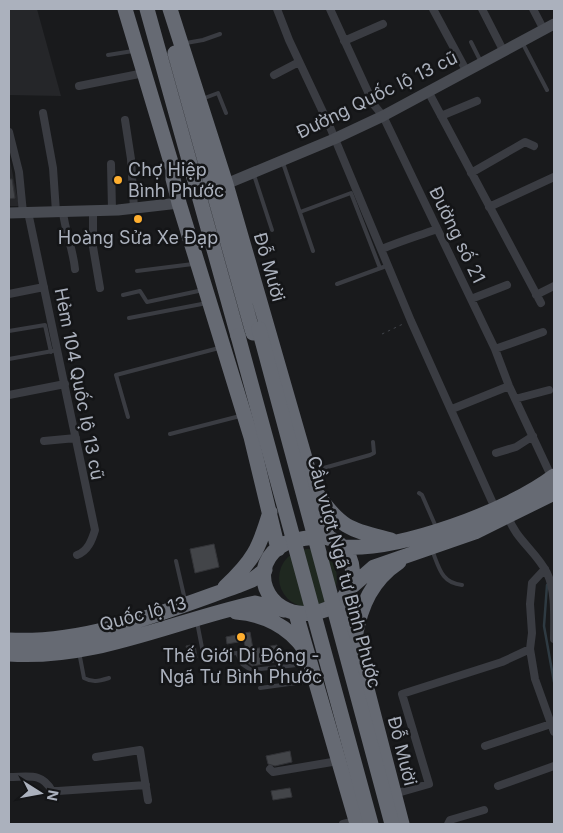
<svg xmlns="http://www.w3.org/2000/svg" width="563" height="833" viewBox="0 0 563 833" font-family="Inter,sans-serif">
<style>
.built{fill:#252629}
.green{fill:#1f2820}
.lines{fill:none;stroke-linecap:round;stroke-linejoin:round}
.stream{stroke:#2e3a42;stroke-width:2.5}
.building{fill:#434549;stroke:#333438}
.path{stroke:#404349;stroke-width:1;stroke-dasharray:2.5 4;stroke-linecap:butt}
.lane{stroke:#3a3c42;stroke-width:4}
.street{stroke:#3a3c42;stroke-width:8}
.secondary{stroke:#484b52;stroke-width:11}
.highway{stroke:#666a73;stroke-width:15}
.highway-bridge{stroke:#666a73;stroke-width:15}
.poi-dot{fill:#ffaf2f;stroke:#141517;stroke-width:2}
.labels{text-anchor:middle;stroke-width:5;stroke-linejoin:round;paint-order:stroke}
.street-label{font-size:18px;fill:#abb1bd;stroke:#141517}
.poi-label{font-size:18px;fill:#abb1bd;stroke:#141517}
</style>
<rect width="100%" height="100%" fill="#191a1c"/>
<path class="built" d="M9 9H37L61 96 9 95Z
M9 155 19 206H9Z"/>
<path class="green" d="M279 578a29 29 0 1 1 58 0a29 29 0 1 1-58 0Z"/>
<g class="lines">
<path class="stream" d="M547 585 544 626 554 682"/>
</g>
<path class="building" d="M9 179H12L15 198 9 199Z
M214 544 219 567 195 573 190 549Z
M250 632 253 649 277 645 280 661 252 666 248 663 244 641 227 644 226 637Z
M195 644 197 658 189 660 186 646Z
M290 751 292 762 275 766 268 764 266 756Z
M290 788 292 797 273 800 271 791Z"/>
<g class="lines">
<path class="path" d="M382 334 403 324"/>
<path class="lane" d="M471 42 481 62
M186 43 203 40 220 34
M523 44 547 90
M108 55 133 51
M202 99 218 93 226 113
M283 163 313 251
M254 175 272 230
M300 212 351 193 380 268
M137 271 193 264
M337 284 389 265
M123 295 140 291 147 302 203 290
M129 318 207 303
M9 331 45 325 51 352
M9 359 58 350
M128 417 116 375 219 348
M170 434 240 416
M313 471 370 455 374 453 373 442
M419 493 422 495 436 527
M432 550C439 567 441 583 462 585
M176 561 185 600
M197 622 204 658
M79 652 84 678C93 683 99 681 109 678
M229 654 237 653 242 664 251 670 306 664
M260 688 311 681"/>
<path class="street" d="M277 9 289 40 330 127 411 321 495 508
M330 9 374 105 383 116 495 349 509 386 552 478
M433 9 467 72
M482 9 504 52
M533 9 544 30
M344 41 383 24
M274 75 299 62
M79 86 139 74
M429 93 541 303
M43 113 53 168 56 212
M441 116 477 101
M125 120 131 159 134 209
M9 132 19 172 23 213
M111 164 112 210
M471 173 525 142 534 146
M489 207 554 177
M93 211V247L100 288
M28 212 95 530C92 540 88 551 77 555
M63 212C65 231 73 249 75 269
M382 249C401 241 418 236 437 229
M9 294 44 287
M536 295 554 286
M471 299 507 285
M495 349 543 332
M9 395 65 384
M515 399 549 390
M452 409 509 386
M44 441 76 438
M496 453 516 447 533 436
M508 516C515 539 536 551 547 573 556 591 554 619 554 639
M545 569 532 583 530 604 532 633 530 649 535 679 554 732
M485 746 551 724
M96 757 140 750 148 800
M270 769 273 772 338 761
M9 777C28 777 42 772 52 791H58L146 785
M498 786 554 766
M394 794 429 784 402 694 502 662 530 649
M343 824 356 821
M448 824 450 820 484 810"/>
<path class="secondary" d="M226 184 334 139 383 116 554 24
M9 213 118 210 179 203"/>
<path class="highway" d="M125 9 173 169V179L179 203 251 437 278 549
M147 9 238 336
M170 9 226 184 328 538
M175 53 253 333
M318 495C342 530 353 530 391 540
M316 537C359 533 372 606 311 613 266 619 244 564 286 543 295 539 307 538 316 537Z
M342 547C400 551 508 511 554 476
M225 587C253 561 259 549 270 512
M350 588 374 567 475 532 554 493
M344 600 402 824
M236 612C263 614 289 626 305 650
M296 614 357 824
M355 637C361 605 372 580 399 562
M9 640C87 644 164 612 237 586L252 580 265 570
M9 654C94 660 173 621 255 603L284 610"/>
<path class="highway-bridge" d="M259 329 392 824
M238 336 371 824"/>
</g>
<g class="poi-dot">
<circle cx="118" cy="180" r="5"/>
<circle cx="138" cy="219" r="5"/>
<circle cx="241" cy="637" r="5"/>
</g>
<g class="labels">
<g class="street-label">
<text transform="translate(377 95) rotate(-26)" y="6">Đường Quốc lộ 13 cũ</text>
<text transform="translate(457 235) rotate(64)" y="6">Đường số 21</text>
<text transform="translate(269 267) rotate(74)" y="6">Đỗ Mười</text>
<text transform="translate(79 384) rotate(79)" y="6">Hẻm 104 Quốc lộ 13 cũ</text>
<text transform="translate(344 572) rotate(75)" y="6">Cầu vượt Ngã tư Bình Phước</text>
<text transform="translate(143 614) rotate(-15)" y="6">Quốc lộ 13</text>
<text transform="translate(402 751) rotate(76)" y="6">Đỗ Mười</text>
</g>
<g class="poi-label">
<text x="128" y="176" text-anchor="start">Chợ Hiệp<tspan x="128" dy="21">Bình Phước</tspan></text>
<text x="138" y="244">Hoàng Sửa Xe Đạp</text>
<text x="241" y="662">Thế Giới Di Động -<tspan x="241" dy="21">Ngã Tư Bình Phước</tspan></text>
</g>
</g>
<rect width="563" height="833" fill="none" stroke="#abb1bd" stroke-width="20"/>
<g transform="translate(40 793) rotate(101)" stroke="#141517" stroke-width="4" paint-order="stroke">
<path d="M0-4L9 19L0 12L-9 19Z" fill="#abb1bd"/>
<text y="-8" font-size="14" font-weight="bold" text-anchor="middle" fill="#abb1bd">N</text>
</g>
</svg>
